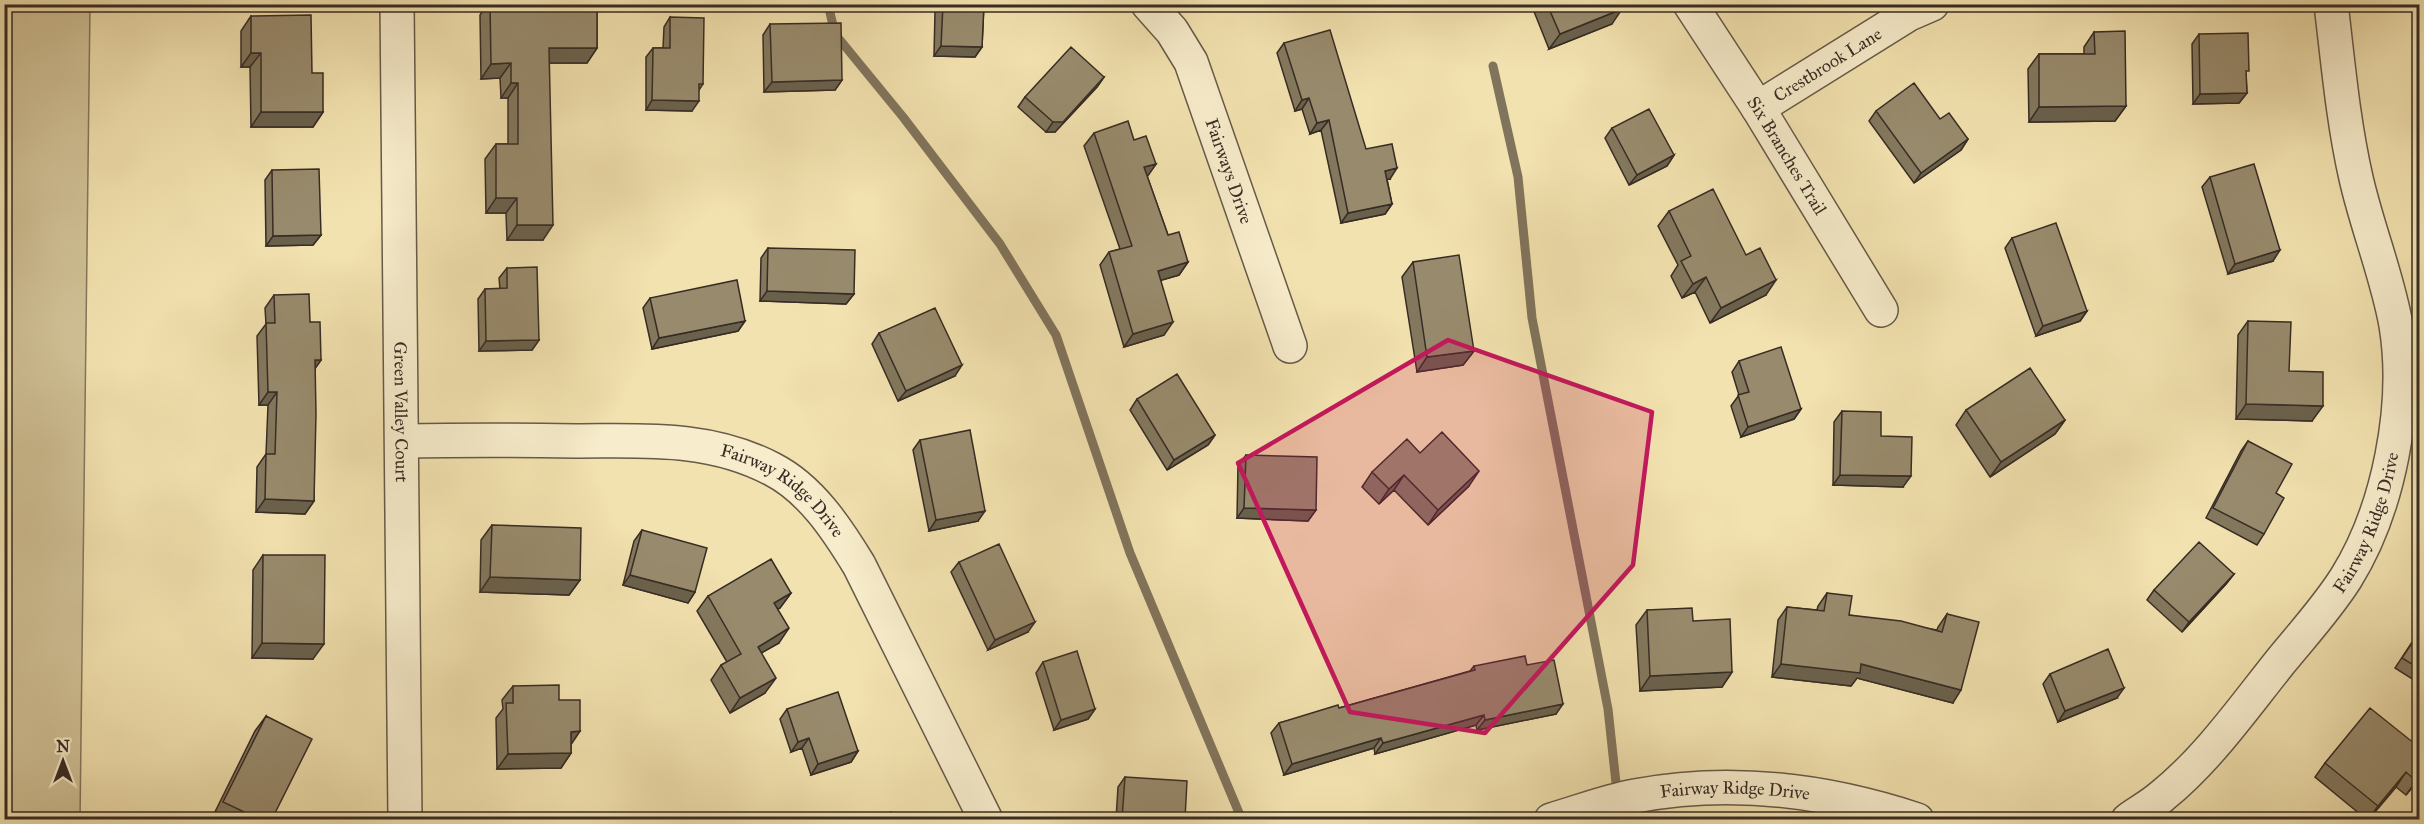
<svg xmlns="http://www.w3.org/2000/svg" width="2424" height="824" viewBox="0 0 2424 824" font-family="'IM FELL Great Primer',serif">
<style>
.green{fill:#d2c398;stroke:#84785e;stroke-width:1.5}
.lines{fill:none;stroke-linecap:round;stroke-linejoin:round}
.stream{stroke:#81745c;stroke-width:9}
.street-casing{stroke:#665a48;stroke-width:36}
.street{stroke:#f7eccb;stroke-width:33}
.wall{fill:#83785e;stroke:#372c25;stroke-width:1.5}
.shaded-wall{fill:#6a614c;stroke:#372c25;stroke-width:1.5}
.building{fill:#988b6d;stroke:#372c25;stroke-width:1.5}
.marked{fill:#c2185b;fill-opacity:0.2;stroke:#c2185b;stroke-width:4.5;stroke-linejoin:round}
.labels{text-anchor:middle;stroke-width:6;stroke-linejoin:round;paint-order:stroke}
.street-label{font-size:18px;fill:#372c25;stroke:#f7eccb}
</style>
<rect width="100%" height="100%" fill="#f2e2af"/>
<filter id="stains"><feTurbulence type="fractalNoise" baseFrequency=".00333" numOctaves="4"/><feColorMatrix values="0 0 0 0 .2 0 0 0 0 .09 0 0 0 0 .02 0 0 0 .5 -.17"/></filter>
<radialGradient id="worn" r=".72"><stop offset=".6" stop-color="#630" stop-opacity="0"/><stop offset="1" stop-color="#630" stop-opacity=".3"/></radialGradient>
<path class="green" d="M5 4 90 5 80 819H5Z"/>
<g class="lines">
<path class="stream" d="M828 4 835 34 903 117 1000 244 1056 335 1130 553 1242 820
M1493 66 1518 177 1532 318 1608 709 1620 820"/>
<defs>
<g id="street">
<path id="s1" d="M397 4 405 820"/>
<path id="s2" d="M1148 4 1172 31 1191 62 1290 346"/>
<path id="s3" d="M1690 4 1758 108 1881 310"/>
<path id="s4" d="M1758 108 1909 14 1932 4"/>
<path id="s5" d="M403 441C461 440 518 440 576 441 644 441 709 436 772 469 811 489 837 529 859 565L986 820"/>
<path id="s6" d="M1551 820C1579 812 1607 801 1635 796 1730 778 1826 790 1917 820"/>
<path id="s7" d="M2128 820C2139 812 2152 805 2162 796 2208 759 2244 707 2281 661 2303 634 2327 608 2346 578 2389 509 2409 405 2396 325 2387 275 2367 227 2356 178 2343 121 2338 62 2331 4"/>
</g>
</defs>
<use href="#street" class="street-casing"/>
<use href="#street" class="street"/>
</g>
<path class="wall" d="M487 4H597V48L587 63H549L543 240H507L506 213H486L485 159 496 144H508V98H501L500 78 481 79 480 15Z
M941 4H984L982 47 975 57 934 56 935 12Z
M1531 4H1620L1612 24 1549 49Z
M251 16 312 73 323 112 313 127H251L250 67H241V31Z
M670 17 703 84 699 90 692 111 646 110V57L653 48H663L664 27Z
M770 24 842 80 835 90 764 92 763 35Z
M2094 32 2126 106 2115 121 2029 122 2028 69 2039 54H2084V47Z
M2199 34 2246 74 2247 93 2239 103 2193 104 2192 44Z
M1284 43 1366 149 1390 179H1387L1392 204 1385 214 1341 223 1321 130 1310 134 1302 109 1295 111 1277 53Z
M1104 77 1097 87 1055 132H1046L1018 107 1025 97Z
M1876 111 1940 119 1968 139 1961 150 1914 183 1869 121Z
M1612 128 1674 155 1667 166 1629 185 1605 138Z
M1094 133 1134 140 1156 164 1147 176 1168 235 1188 262 1179 275 1161 280 1164 335 1124 347 1100 265 1109 252 1120 249 1084 146Z
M272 170 321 235 313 245 266 246 265 180Z
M2210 177 2273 261 2228 274 2202 187Z
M1669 211 1746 255 1766 295 1710 323 1695 292 1682 298 1671 276 1678 265 1658 226Z
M2012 238 2087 311 2080 321 2036 336 2005 248Z
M768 248 854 294 846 304 760 301 761 258Z
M1413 262 1474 351 1463 365 1417 372 1402 277Z
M507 268 539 340 532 350 479 351 478 299 485 289H500L499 278Z
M274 295 310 322 321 360 315 368 314 501 305 514 256 512 257 467 266 454 268 405H259L257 336 266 324 265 308Z
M650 298 745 321 738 331 652 349 643 308Z
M2248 321 2289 371 2312 421 2236 419 2238 335Z
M879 333 955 376 898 401 872 344Z
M1739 361 1801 409 1794 419 1741 437 1731 406 1739 395 1732 372Z
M1137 399 1215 435 1208 445 1167 470 1130 410Z
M1966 410 2065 420 2055 434 1990 477 1956 425Z
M1842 411 1903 487 1833 485 1834 422Z
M920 440 978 521 929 531 913 450Z
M2248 441 2276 493 2264 534 2257 545 2206 518 2241 451Z
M1420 453 1469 486 1428 525 1394 490 1379 504 1362 487 1372 472Z
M1246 455 1316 510 1308 521 1237 518 1238 465Z
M492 525 580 580 569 595 480 592 481 540Z
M642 530 695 592 688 603 623 585 634 541Z
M263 555 313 659 252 658 253 570Z
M959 562 1028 632 988 650 951 572Z
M2234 574 2226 584 2182 632 2147 600 2154 590Z
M791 593 780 608 778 609 779 643 761 653 765 693 730 713 711 680 721 665 727 662 697 611 708 596Z
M1827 593 1849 615 1937 630 1938 627 1947 614 1953 703 1857 678 1851 686 1772 677 1778 620 1787 607 1817 610 1818 606Z
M1647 610 1693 621 1732 672 1722 687 1640 691 1636 625Z
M2420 630V684L2395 668Z
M1043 662 1095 709 1088 719 1054 730 1036 673Z
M1527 665 1556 714 1477 730 1476 725 1375 754 1374 748 1284 775 1271 733 1279 723 1339 708 1470 671 1474 666Z
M2050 674 2117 698 2058 722 2043 684Z
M513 686 559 700 580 731 571 744V753L561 768 497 769 496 718 503 709 502 700Z
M787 709 858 751 851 762 811 775 802 748 791 752 780 719Z
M266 716 272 819H219L213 816 255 731Z
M2420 748V778L2406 795 2396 787 2369 819H2366L2315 777 2325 763Z
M1125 777 1185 819H1116L1118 787Z"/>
<path class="shaded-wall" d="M1622 9 1612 24 1549 49 1560 34Z
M941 46 982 47 975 57 934 56Z
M549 48H597L587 63H539Z
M251 53H261L250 67H241Z
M511 63 500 78 481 79 491 64Z
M1104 77 1097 87 1055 132H1046L1053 122Z
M842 80 835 90 764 92 772 82Z
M511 83H518L508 98H501Z
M2247 93 2239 103 2193 104 2200 94Z
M1309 98 1302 109 1295 111 1302 100Z
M652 100 699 101 692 111 646 110Z
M2126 106 2115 121 2029 122 2039 107Z
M261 112H323L313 127H251Z
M1329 120 1321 130 1310 134 1317 123Z
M1968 139 1961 150 1914 183 1921 173Z
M1674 155 1667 166 1629 185 1637 175Z
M1156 164 1147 177 1144 167Z
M1397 168 1390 179 1378 181 1385 171Z
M496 198H517L506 213H486Z
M1392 204 1385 214 1341 223 1348 213Z
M517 225H553L543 240H507Z
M321 235 313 245 266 246 273 236Z
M2280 250 2273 261 2228 274 2235 264Z
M1188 262 1179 275 1149 284 1158 271Z
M1706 277 1695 292 1682 298 1693 284Z
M1776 280 1766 295 1710 323 1721 308Z
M767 291 854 294 846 304 760 301Z
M2087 311 2080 321 2036 336 2043 326Z
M745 321 738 331 652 349 659 338Z
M1173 322 1164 335 1124 347 1133 334Z
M539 340 532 350 479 351 486 341Z
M1474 351 1463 365 1417 372 1427 357Z
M315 360H321L312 373Z
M962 365 955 376 898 401 906 391Z
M268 392H277L268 405H259Z
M2246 404 2323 406 2312 421 2236 419Z
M1801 409 1794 419 1741 437 1748 427Z
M2065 420 2055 434 1990 477 2001 462Z
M1215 435 1208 445 1167 470 1174 460Z
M1479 471 1469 486 1428 525 1438 510Z
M1404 475 1394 490 1379 504 1389 489Z
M1840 475 1911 476 1903 487 1833 485Z
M265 499 314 501 305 514 256 512Z
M1244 508 1316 510 1308 521 1237 518Z
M985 511 978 521 929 531 936 520Z
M2234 574 2226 584 2182 632 2189 622Z
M630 575 695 592 688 603 623 585Z
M490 577 580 580 569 595 480 592Z
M791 593 780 608 764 617 774 603Z
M1035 622 1028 632 988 650 995 640Z
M789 628 779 643 747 661 758 647Z
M262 643 324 644 313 659 252 658Z
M1781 664H1861L1961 690 1953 703 1857 678 1851 686 1772 677Z
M1732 672 1722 687 1640 691 1650 676Z
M776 678 765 693 730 713 740 698Z
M2124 688 2117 698 2058 722 2065 711Z
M1563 704 1556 714 1477 730 1485 720Z
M1095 709 1088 719 1054 730 1061 720Z
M1484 715 1476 725 1375 754 1383 743Z
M580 731 570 746 571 732Z
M809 738 802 748 791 752 798 742Z
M1381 738 1374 748 1284 775 1292 764Z
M858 751 851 762 811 775 818 764Z
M571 753 561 768 497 769 508 754Z
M2406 772 2396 787 2369 819 2378 806Z
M2420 776V778L2406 795 2416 781Z"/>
<path class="building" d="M490 4H597V48H549L553 225H517V198H496V144H518V83H511V63L491 64Z
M943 4H984L982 47 941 46Z
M1547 4H1620L1622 9 1560 34Z
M311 15 312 73H323V112H261V53H251V16Z
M670 17 704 18 703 84H699V101L652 100 653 48H670Z
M841 23 842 80 772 82 770 24Z
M1330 30 1366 149 1392 144 1397 168 1385 171 1392 204 1348 213 1329 120 1317 123 1309 98 1302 100 1284 43Z
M2125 31 2126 106 2039 107V54H2095L2094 32Z
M2248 33 2249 71H2246L2247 93 2200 94 2199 34Z
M1071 47 1104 77 1063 122H1053L1025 97Z
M1914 83 1940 119 1949 113 1968 139 1921 173 1876 111Z
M1649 109 1674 155 1637 175 1612 128Z
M1128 121 1134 140 1146 136 1156 164 1144 167 1168 235 1179 232 1188 262 1158 271 1173 322 1133 334 1109 252 1132 246 1094 133Z
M2254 164 2280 250 2235 264 2210 177Z
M319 169 321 235 273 236 272 170Z
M1713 189 1746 255 1760 248 1776 280 1721 308 1706 277 1693 284 1681 261 1691 256 1669 211Z
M2056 223 2087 311 2043 326 2012 238Z
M768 248 855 250 854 294 767 291Z
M1459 255 1474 351 1427 357 1413 262Z
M537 267 539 340 486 341 485 289 507 288V268Z
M737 280 745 321 659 338 650 298Z
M309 294 310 322H320L321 360H315L316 414 314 501 265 499 266 454H275L277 392H268L266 323H275L274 295Z
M935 308 962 365 906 391 879 333Z
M2248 321 2291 322 2289 371 2323 372V406L2246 404Z
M1781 347 1801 409 1748 427 1738 395 1749 392 1739 361Z
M2030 368 2065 420 2001 462 1966 410Z
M1177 374 1215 435 1174 460 1137 399Z
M1842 411 1881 412V436L1912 437 1911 476 1840 475Z
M970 430 985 511 936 520 920 440Z
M1442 432 1479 471 1438 510 1404 475 1389 489 1372 472 1407 439 1420 453Z
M2248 441 2292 464 2276 493 2284 498 2264 534 2213 508Z
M1246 455 1317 457 1316 510 1244 508Z
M492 525 581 528 580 580 490 577Z
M642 530 707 548 695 592 630 575Z
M2199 542 2234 574 2189 622 2154 590Z
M999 544 1035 622 995 640 959 562Z
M263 555H325L324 644 262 643Z
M771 559 791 593 774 603 789 628 758 647 776 678 740 698 721 665 741 654 708 596Z
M1827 593 1852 596 1849 615 1901 621 1942 632 1947 614 1979 622 1961 690 1861 664 1860 673 1781 664 1787 607 1824 611Z
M1692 608 1693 621 1730 619 1732 672 1650 676 1647 610Z
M2420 631V669L2402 658Z
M2108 649 2124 688 2065 711 2050 674Z
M1077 651 1095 709 1061 720 1043 662Z
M1525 656 1527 665 1554 660 1563 704 1485 720 1484 715 1383 743 1381 738 1292 764 1279 723 1338 705 1339 708 1475 670 1474 666Z
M559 685V700H580V731L571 732V753L508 754 506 703H513V686Z
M838 692 858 751 818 764 809 738 798 742 787 709Z
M2370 708 2420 748V776L2416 781 2406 772 2378 806 2325 763Z
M266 716 312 739 272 819H259L223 802Z
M1125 777 1187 781 1185 819H1122Z
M891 812 894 819H877Z"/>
<path class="marked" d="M1448 340 1652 412 1633 565 1485 733 1350 712 1238 463Z"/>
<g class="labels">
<g class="street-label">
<text dy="6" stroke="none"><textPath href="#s4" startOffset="82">Crestbrook Lane</textPath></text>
<text dy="6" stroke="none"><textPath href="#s3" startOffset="180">Six Branches Trail</textPath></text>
<text dy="6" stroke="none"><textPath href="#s2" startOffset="188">Fairways Drive</textPath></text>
<text dy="6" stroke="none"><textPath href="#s1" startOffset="408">Green Valley Court</textPath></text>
<text dy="6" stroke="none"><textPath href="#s5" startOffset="394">Fairway Ridge Drive</textPath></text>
<text dy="6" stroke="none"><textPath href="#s7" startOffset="387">Fairway Ridge Drive</textPath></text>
<text dy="6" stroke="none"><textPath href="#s6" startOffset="188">Fairway Ridge Drive</textPath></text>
</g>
</g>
<rect width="2424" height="824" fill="none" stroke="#f2e2af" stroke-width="24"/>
<rect x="6" y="6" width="2412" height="812" fill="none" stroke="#372c25" stroke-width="3"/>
<rect x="12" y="12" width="2400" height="800" fill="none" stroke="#372c25" stroke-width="1.5"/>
<g transform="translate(63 761)" stroke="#f7eccb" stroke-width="4.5" paint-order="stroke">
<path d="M0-4.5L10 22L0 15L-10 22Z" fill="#372c25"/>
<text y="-9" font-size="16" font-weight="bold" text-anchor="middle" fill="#372c25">N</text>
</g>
<rect width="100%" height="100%" filter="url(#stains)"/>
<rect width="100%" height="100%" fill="url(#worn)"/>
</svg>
